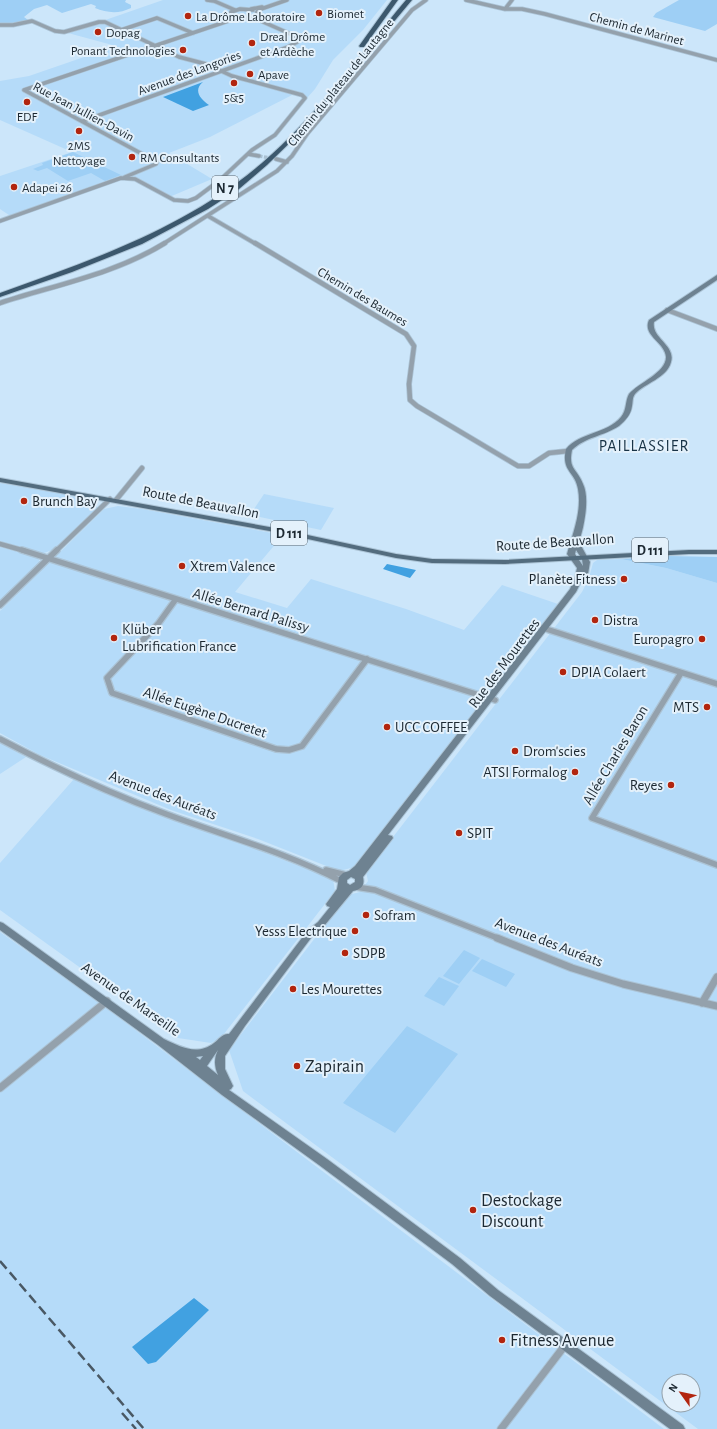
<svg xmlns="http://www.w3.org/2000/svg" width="717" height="1429" viewBox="0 0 717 1429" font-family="'Alegreya Sans',sans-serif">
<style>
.built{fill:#b5dbf9;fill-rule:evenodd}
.green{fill:#9ecff5}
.water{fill:#41a1e1}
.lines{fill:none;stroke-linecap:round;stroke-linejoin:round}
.street-tunnel{stroke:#a9c0d2;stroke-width:3.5;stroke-dasharray:3.5 1.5;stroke-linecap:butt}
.street-far3-casing{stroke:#acc4d6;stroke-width:5}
.street-far2-casing{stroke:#acc4d6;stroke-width:6}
.street-far1-casing{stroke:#acc4d6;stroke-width:8}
.street-casing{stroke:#acc4d6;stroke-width:9}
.secondary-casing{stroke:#acc4d6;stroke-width:2}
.primary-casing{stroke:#acc4d6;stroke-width:2}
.highway-casing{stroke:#acc4d6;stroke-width:2}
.street-far3{stroke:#94a1ac;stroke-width:3.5}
.street-far2{stroke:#94a1ac;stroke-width:4.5}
.street-far1{stroke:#94a1ac;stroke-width:5.5}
.street{stroke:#94a1ac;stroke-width:7}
.secondary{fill:#6e8291;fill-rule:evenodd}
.primary{fill:#536c7e;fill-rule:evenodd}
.highway{fill:#3c586d;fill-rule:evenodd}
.rail{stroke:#495864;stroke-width:2.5;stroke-dasharray:10 5;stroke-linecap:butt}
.poi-dot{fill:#b2250f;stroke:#e4f1fb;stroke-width:1.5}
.labels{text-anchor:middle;stroke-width:4;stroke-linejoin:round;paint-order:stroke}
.far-poi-label{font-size:13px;fill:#1c2831;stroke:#e4f1fb;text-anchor:start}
.far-street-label{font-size:13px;fill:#1c2831;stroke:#e4f1fb}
.shield{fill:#e4f1fb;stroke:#58646e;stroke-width:1}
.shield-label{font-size:14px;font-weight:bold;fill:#1c2831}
.poi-label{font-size:15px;fill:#1c2831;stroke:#e4f1fb;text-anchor:start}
.street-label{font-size:15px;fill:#1c2831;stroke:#e4f1fb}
.neighbourhood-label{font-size:16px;letter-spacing:1px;fill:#183346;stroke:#e4f1fb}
.near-poi-label{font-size:18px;fill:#1c2831;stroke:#e4f1fb;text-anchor:start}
</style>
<rect width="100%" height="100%" fill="#cce6fa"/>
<path class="built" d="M163 0H387L363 30 333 60 315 89 307 98 306 96 298 92 210 137 169 153 212 179 167 198 133 179H121L22 215H9L0 209V176L72 152 0 120V81L29 76 116 46 68 33Z
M0 483 59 493 95 503 98 509 55 549 44 553H38L0 542Z
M264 494 334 508 321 530 250 515Z
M118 506 142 509 283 535 235 592 287 608 311 579 406 609 464 630 502 585 558 604 355 867 339 871 258 839 171 810 40 755 0 733V611L104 509Z
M0 547 34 556 38 558 40 562 38 566 0 602Z
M621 559 666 568 717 583V1429H698L243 1091 229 1050 348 895 360 892 368 881 366 872 582 592 589 578 593 563 597 560ZM669 1381H693V1405H669Z
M0 743 26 757 0 774Z
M74 779 161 816 245 845 333 879 335 891 220 1039 211 1043 178 1038 0 910V863Z
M0 932 105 1007 664 1429H0Z"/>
<path class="green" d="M0 0H126L125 2 131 5V8C119 14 107 13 95 8L96 6 91 4 62 13 47 5 34 9 24 17 28 20 13 25 0 24Z
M679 0H717V24L705 31 653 17 656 13Z
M73 152 121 175 105 181 91 173 68 181 47 168 38 171 33 169 43 165 42 163Z
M669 556 717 557V583L666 568 621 559Z
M464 950 480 958 459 984 443 976Z
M482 959 515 974 506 987 472 971Z
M439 977 459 986 444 1006 424 996Z
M407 1026 458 1054 395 1133 343 1103Z"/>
<path class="water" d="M203 82C193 90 200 99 209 105L193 111 163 97Z
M387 564 416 570 410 578 383 569Z
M194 1298 209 1310 156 1362 148 1364 132 1347Z"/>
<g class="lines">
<path class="street-tunnel" d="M259 156 276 159"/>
<defs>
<path id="street-far3" d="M207 0 214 1 235 10
M466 0 505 9H522L545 14 717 60
M251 9 262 7
M505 9 512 0
M257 12 261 9 287 0
M231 15 240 19 254 17
M231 15V12L240 9 253 10
M0 25H13L32 21 55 31 64 32 99 22H105L179 57 206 64 232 76 302 95 305 98 275 135 252 150 220 180 196 198 188 201 174 200 135 179 121 178 0 221
M121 30 157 18 193 33
M83 121 288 47 297 42 295 36 252 17
M248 154 259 156
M276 159 287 162
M125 177 156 164 157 162 24 90 237 18
M208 216 256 244
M163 244 277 171 292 156 307 134 412 10 426 0"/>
<path id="street-far2" d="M255 243 406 334 414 346 409 384 410 400 417 406 518 466H529L549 453 568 451
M0 303C55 285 115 274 165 243
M667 310 717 329
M116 500 142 468
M0 544 25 551
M56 551 110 499"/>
<path id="street-far1" d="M22 550 495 700
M176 599 158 624 107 678 112 693 276 749 289 750 302 746 367 659
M0 605 57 550
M543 628 717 684
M681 673 592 818 717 865
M0 739C53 767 109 793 166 814 225 836 285 852 341 881
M326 870 346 875
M356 887 375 890 500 939"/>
<path id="street" d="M497 938 572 968 623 984 717 1006
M702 1003 717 977
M0 1088 107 1001
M501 1429 566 1344"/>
<path id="secondary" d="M717 275V280L654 322C651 338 676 345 671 362 667 378 645 383 635 394 632 398 633 402 632 406 631 415 625 421 619 426 604 436 585 437 572 450 568 470 577 468 583 484 590 498 584 527 579 542L590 562 587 580 586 582H581L576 592 388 835 392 836 393 838 363 877C365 886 361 889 353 891L324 926 314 934 245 1026 225 1056V1069L233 1086 231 1089 229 1090 327 1159 460 1258 498 1290 683 1425 685 1429H670L490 1296 452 1264 319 1165 222 1095 158 1045 0 930V922L3 923 164 1039C181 1047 197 1056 214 1043 219 1039 223 1033 229 1034L308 930 318 922 330 907 327 906 326 904 337 889 339 877 343 873 349 871 355 866 570 589 575 577 577 568 567 554C573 533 582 511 578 489 575 471 561 472 566 449 580 432 607 434 621 417 627 410 625 401 629 394 638 383 666 373 666 357 665 342 642 336 649 320ZM576 550 582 559 583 566 575 554ZM351 877 355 879V882L350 885 347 883V880ZM218 1050C214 1058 214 1066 218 1075L207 1066ZM203 1056 200 1060 196 1057Z"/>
<path id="primary" d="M0 478 275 528 396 554 432 559 505 560 689 550H717V554H689L505 564 432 563 396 558 275 532 0 482Z"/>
<path id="highway" d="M392 0H398L364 47H360L359 46Z
M406 0H412L306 127 267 165 239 189 208 209 142 244 72 272 0 297V293C92 260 186 228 262 163 315 118 361 53 406 0Z"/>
</defs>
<use href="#street-far3" class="street-far3-casing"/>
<use href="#street-far2" class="street-far2-casing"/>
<use href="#street-far1" class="street-far1-casing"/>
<use href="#street" class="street-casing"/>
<use href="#secondary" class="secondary-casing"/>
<use href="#primary" class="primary-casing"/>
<use href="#highway" class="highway-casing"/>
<use href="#street-far3" class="street-far3"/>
<use href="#street-far2" class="street-far2"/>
<use href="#street-far1" class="street-far1"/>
<use href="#street" class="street"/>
<use href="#secondary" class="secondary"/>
<use href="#primary" class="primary"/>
<use href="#highway" class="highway"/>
<path class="rail" d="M0 1261 144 1429
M122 1413 136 1429"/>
</g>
<g class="poi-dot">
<circle cx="319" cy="13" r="4"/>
<circle cx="188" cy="16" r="4"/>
<circle cx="98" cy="32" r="4"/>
<circle cx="252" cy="43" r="4"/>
<circle cx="183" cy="50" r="4"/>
<circle cx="250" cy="74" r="4"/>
<circle cx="234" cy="83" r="4"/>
<circle cx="27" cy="102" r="4"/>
<circle cx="79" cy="131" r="4"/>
<circle cx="132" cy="157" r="4"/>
<circle cx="14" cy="187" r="4"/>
<circle cx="24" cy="501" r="4"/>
<circle cx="182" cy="566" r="4"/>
<circle cx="624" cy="579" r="4"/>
<circle cx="595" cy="620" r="4"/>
<circle cx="114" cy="638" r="4"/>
<circle cx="702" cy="639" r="4"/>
<circle cx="563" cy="672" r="4"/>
<circle cx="707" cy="707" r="4"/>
<circle cx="387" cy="727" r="4"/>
<circle cx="515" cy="751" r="4"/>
<circle cx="575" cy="772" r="4"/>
<circle cx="671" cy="785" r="4"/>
<circle cx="459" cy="833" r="4"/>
<circle cx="366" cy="915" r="4"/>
<circle cx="355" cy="931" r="4"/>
<circle cx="345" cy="953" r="4"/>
<circle cx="293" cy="989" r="4"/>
<circle cx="297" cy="1066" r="4"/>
<circle cx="473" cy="1210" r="4"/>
<circle cx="502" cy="1340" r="4"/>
</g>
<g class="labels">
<g class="far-poi-label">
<text x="327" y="18">Biomet</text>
<text x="196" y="21">La Drôme Laboratoire</text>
<text x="106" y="37">Dopag</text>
<text x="260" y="41">Dreal Drôme<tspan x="260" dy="15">et Ardèche</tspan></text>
<text x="175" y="55" text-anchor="end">Ponant Technologies</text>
<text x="258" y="79">Apave</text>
<text x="234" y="102" text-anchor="middle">5&amp;5</text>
<text x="27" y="121" text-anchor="middle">EDF</text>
<text x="79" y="150" text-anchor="middle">2MS<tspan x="79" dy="15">Nettoyage</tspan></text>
<text x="140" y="162">RM Consultants</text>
<text x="22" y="192">Adapei 26</text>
</g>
<g class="far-street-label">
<text transform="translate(637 28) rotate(15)" y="5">Chemin de Marinet</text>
<text transform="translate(189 72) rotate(-20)" y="5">Avenue des Langories</text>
<text transform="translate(340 82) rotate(-51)" y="5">Chemin du plateau de Lautagne</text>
<text transform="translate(84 111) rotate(28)" y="5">Rue Jean Jullien-Davin</text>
<text transform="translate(363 296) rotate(31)" y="5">Chemin des Baumes</text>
</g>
<g class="shield">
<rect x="212" y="176" width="26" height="24" rx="3"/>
<rect x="271" y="521" width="36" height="24" rx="3"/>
<rect x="632" y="538" width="36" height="24" rx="3"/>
</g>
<g class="shield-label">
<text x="225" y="193">N 7</text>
<text x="289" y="538">D 111</text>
<text x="650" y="555">D 111</text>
</g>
<g class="poi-label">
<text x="32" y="506">Brunch Bay</text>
<text x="190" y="571">Xtrem Valence</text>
<text x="616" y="584" text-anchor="end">Planète Fitness</text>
<text x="603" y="625">Distra</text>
<text x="122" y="634">Klüber<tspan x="122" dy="17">Lubrification France</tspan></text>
<text x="694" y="644" text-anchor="end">Europagro</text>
<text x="571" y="677">DPIA Colaert</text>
<text x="699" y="712" text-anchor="end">MTS</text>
<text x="395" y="732">UCC COFFEE</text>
<text x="523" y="756">Drom'scies</text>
<text x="567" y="777" text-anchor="end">ATSI Formalog</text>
<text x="663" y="790" text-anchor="end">Reyes</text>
<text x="467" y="838">SPIT</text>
<text x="374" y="920">Sofram</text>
<text x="347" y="936" text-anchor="end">Yesss Electrique</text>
<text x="353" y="958">SDPB</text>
<text x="301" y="994">Les Mourettes</text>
</g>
<g class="street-label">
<text transform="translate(201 502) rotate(11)" y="5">Route de Beauvallon</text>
<text transform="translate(555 542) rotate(-4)" y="5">Route de Beauvallon</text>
<text transform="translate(251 610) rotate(17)" y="5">Allée Bernard Palissy</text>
<text transform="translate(504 663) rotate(-53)" y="5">Rue des Mourettes</text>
<text transform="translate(205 712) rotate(19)" y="5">Allée Eugène Ducretet</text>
<text transform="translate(615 755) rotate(-59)" y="5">Allée Charles Baron</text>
<text transform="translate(163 795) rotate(21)" y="5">Avenue des Auréats</text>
<text transform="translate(549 942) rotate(21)" y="5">Avenue des Auréats</text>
<text transform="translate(131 999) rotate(35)" y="5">Avenue de Marseille</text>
</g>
<g class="neighbourhood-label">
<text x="644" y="451">PAILLASSIER</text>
</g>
<g class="near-poi-label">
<text x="305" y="1072">Zapirain</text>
<text x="481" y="1206">Destockage<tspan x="481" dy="21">Discount</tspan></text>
<text x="510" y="1346">Fitness Avenue</text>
</g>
</g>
<g transform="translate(681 1393) rotate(303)"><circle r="19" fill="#e4f1fb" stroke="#94a1aa"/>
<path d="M0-3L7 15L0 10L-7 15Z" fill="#b2250f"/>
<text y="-6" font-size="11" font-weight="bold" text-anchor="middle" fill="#1c2831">N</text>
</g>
</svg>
